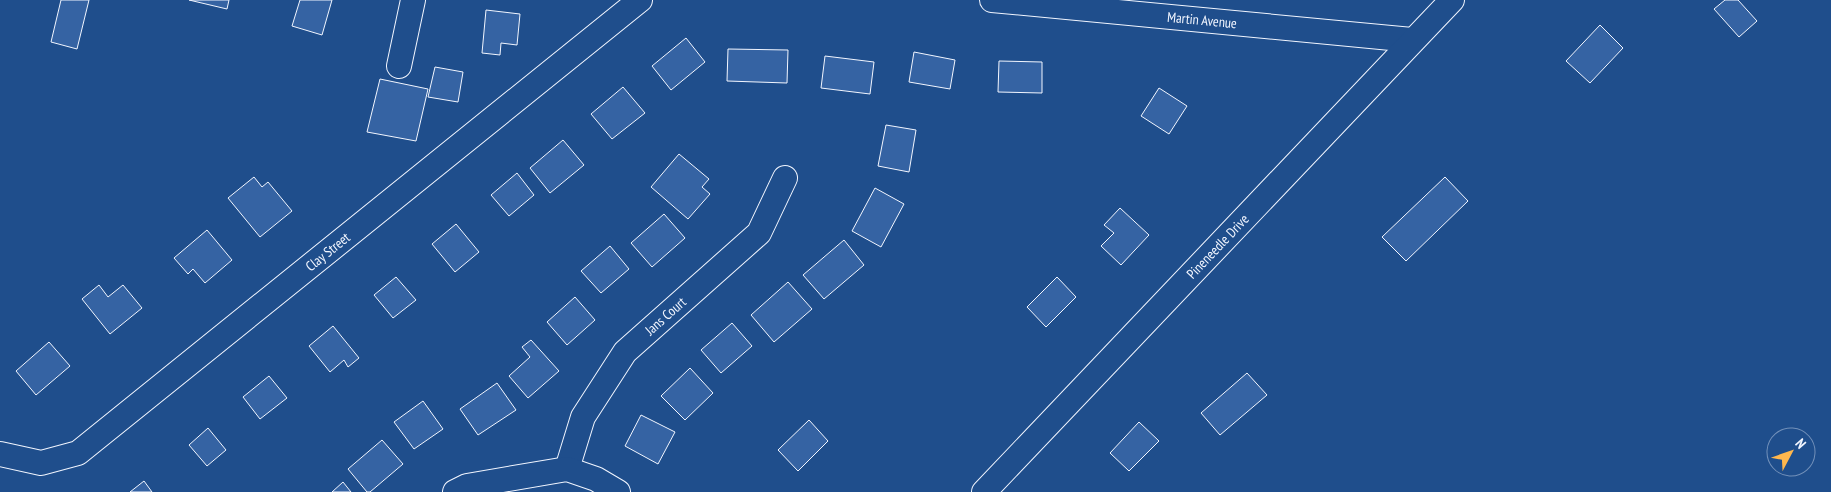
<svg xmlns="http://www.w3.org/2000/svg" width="1831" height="492" viewBox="0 0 1831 492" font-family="'PT Sans Narrow',sans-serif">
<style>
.building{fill:#3563a3;stroke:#f2f6ff}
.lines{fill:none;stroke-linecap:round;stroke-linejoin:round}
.minor-casing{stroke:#f2f6ff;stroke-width:26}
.minor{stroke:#1f4e8c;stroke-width:24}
.labels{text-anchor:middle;stroke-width:4;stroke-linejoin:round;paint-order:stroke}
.street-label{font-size:14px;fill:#f2f6ff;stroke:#1f4e8c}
</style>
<rect width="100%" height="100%" fill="#1f4e8c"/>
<path class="building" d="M61 0H89L77 49 51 42Z
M189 0H229L227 9Z
M300 0H332L322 35 292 26Z
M1725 0H1738L1757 21 1739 37 1714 9Z
M486 10 520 14 517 45 501 43 500 55 482 53Z
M1600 25 1623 48 1590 83 1566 61Z
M686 38 705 62 671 90 652 66Z
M728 49 788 50 787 83 727 81Z
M914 52 955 60 950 89 909 82Z
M825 56 874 62 870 94 821 88Z
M999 61 1042 62V93L998 92Z
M435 67 463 72 458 102 428 97Z
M380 79 428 89 416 141 367 132Z
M623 87 645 113 612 139 591 114Z
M1159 88 1187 106 1169 134 1141 116Z
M886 125 916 130 909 172 878 166Z
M563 140 584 165 550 193 530 168Z
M679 154 709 179 702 187 710 194 688 219 651 187Z
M517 173 534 195 509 216 491 195Z
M254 177 262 187 268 182 292 211 260 237 228 198Z
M1445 177 1468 201 1406 261 1382 237Z
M875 188 904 204 881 247 852 231Z
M1120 208 1149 235 1121 265 1101 246 1114 233 1104 225Z
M664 214 685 238 652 267 631 243Z
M456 224 479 252 455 272 432 244Z
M207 230 232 260 205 283 193 269 188 274 174 258Z
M844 240 864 265 824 299 803 275Z
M610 246 629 269 601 293 581 271Z
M396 277 416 300 393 318 374 295Z
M1057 277 1076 297 1046 327 1027 307Z
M788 282 812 309 774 342 751 315Z
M99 285 108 297 123 285 142 308 110 334 82 299Z
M575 297 595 320 567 345 547 322Z
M732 323 752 346 721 373 701 350Z
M333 326 359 358 348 367 344 360 330 372 309 346Z
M531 340 559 371 528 398 509 376 530 357 522 347Z
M49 342 70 366 36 395 16 371Z
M690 368 713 393 685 420 661 396Z
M1247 373 1267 395 1220 435 1201 413Z
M269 376 287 398 260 419 243 397Z
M497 383 516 410 478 435 460 409Z
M423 401 443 429 414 449 394 422Z
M641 415 675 432 658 464 625 446Z
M809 420 828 441 798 471 778 450Z
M1139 422 1159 441 1129 471 1110 453Z
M208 428 226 450 207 466 189 445Z
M382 440 403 464 370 492H367L348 469Z
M144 481 152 492H130Z
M343 482 351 492H332Z"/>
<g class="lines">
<defs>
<g id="minor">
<path id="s1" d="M992 0 1412 40"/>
<path d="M399 66 413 0"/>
<path id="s2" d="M0 454 41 463 78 453 640 0"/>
<path id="s3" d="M567 469 583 417 625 352 759 233 785 178"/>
<path d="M455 492 467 486 567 469 596 479 618 492"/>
<path id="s4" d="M984 492 1452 0"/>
</g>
</defs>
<use href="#minor" class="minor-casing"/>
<use href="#minor" class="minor"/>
</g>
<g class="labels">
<g class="street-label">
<text dy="5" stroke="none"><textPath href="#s1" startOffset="211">Martin Avenue</textPath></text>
<text dy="5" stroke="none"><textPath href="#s4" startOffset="339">Pineneedle Drive</textPath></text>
<text dy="5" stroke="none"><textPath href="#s2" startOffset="401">Clay Street</textPath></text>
<text dy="5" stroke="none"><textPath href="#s3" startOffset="186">Jans Court</textPath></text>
</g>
</g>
<g transform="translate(1791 452) rotate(49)"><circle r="24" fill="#1f4e8c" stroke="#7391ba"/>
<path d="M0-4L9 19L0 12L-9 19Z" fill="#ffb74d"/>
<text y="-8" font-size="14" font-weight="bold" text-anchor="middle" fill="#f2f6ff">N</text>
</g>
</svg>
